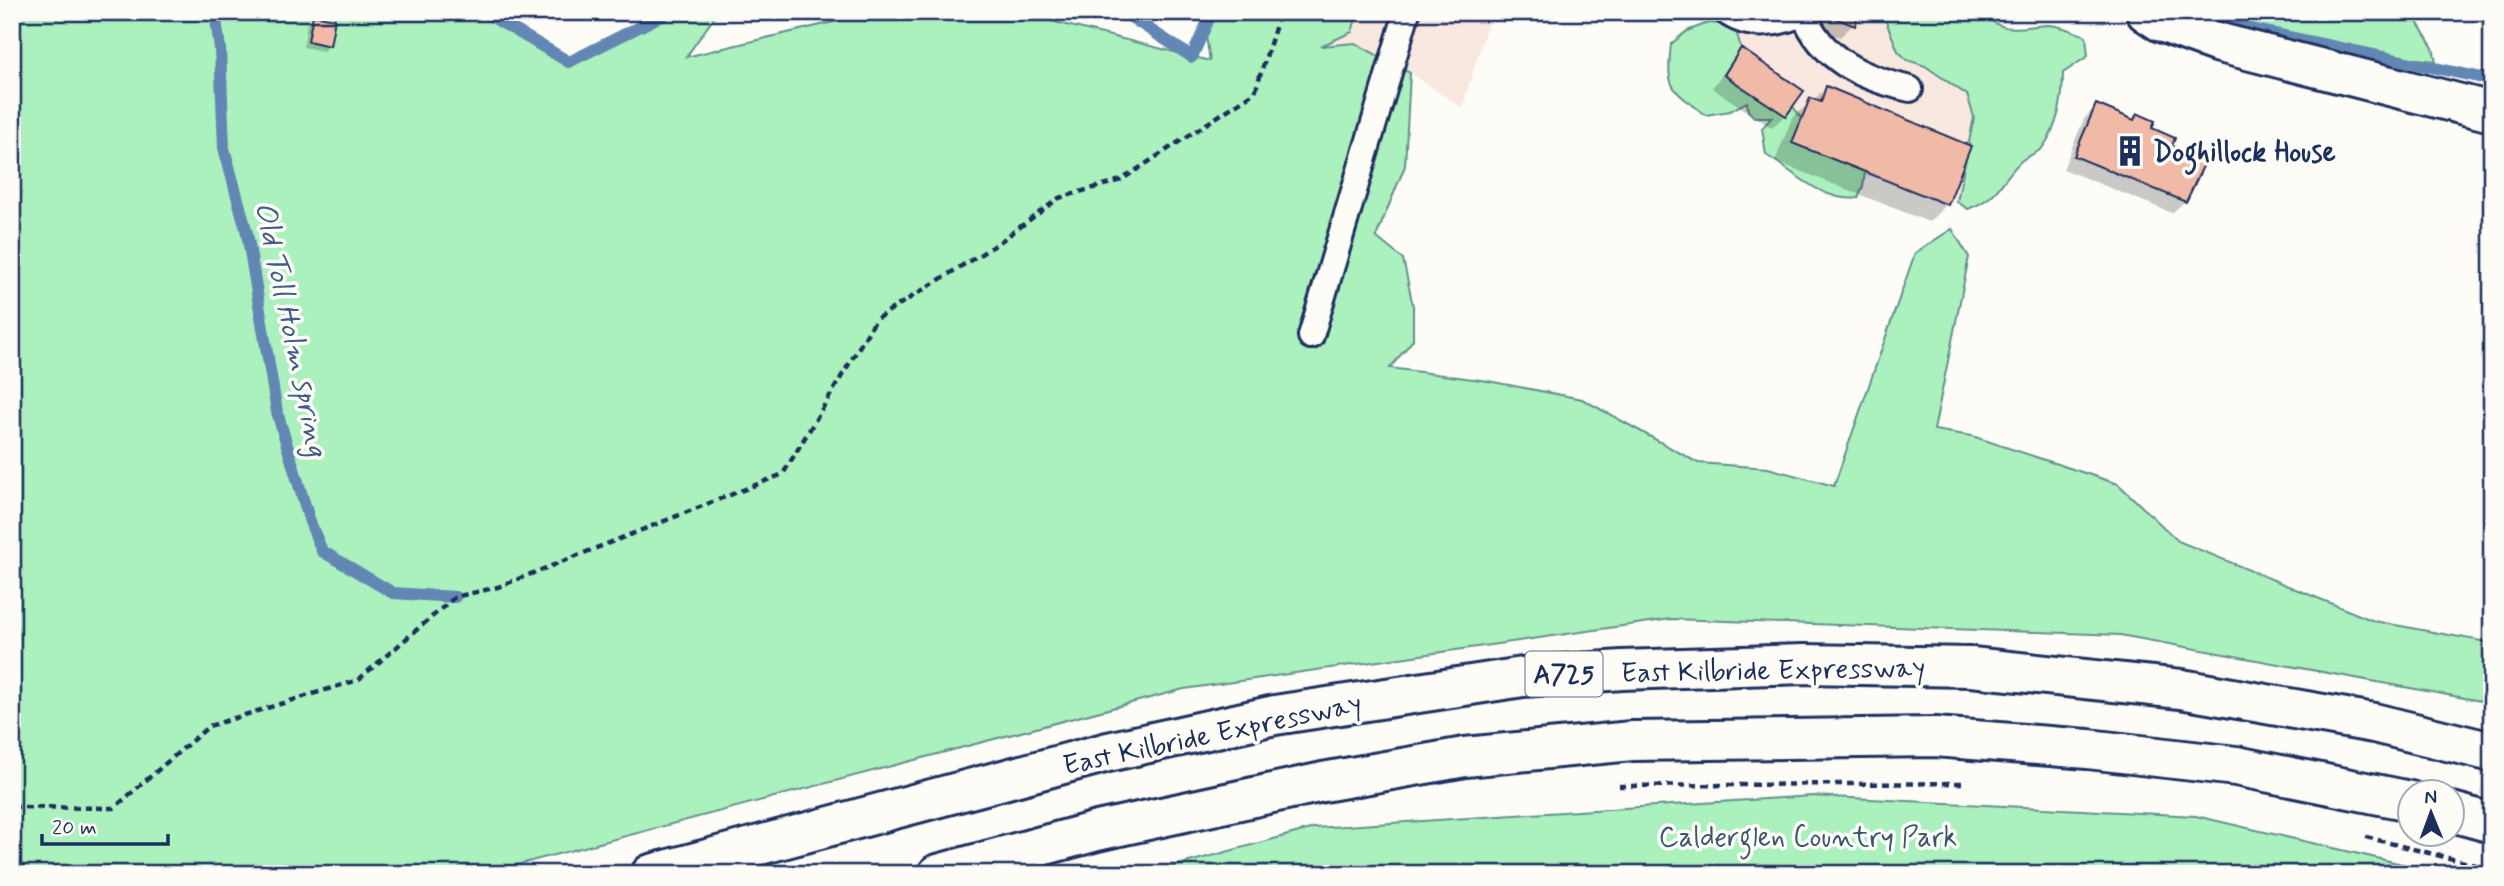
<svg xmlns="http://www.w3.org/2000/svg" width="2504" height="886" viewBox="0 0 2504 886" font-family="Mynerve,sans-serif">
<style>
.built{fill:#f9e8df}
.green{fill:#abf1bd;stroke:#63908e;stroke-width:2}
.shadow{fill:#0003}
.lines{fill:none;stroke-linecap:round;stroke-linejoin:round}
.stream{stroke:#6287b4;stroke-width:12}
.building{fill:#f1baa7;stroke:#1b2f5e;stroke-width:2}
.lane-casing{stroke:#1b2f5e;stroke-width:30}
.street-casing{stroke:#1b2f5e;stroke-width:44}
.highway-casing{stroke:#1b2f5e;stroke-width:44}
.path{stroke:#1b2f5e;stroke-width:4.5;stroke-dasharray:7 5;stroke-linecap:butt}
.lane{stroke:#fdfcf7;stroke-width:24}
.street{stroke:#fdfcf7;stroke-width:38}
.highway{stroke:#fdfcf7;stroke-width:38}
.labels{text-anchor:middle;stroke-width:7;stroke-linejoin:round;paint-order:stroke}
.shield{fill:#fdfcf7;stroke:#5f6c8c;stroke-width:2}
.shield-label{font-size:26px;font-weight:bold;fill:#1b2f5e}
.poi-label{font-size:28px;font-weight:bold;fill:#1b2f5e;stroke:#fdfcf7;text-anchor:start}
.street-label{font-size:28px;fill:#1b2f5e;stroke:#fdfcf7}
.park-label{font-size:28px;fill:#385671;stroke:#fdfcf7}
.water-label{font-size:30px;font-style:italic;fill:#3f5b89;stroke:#fdfcf7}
</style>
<rect width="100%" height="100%" fill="#fdfcf7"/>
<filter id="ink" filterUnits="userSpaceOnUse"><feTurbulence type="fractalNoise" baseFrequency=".0143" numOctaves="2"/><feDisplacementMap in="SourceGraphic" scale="14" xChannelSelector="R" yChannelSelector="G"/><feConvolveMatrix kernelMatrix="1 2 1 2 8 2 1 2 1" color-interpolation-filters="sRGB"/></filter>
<g filter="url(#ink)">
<path class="built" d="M1358 12H1491L1462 108 1410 73 1318 47 1352 32Z
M1698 12H1882L1898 51 1967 95 1974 117 1957 202 1948 205 1792 143 1786 116 1724 75 1741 48 1723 24Z"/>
<path class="green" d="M12 12H484L569 62 669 12H718L686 57 876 12H1015L1210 61 1202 12H1358L1352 32 1321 46 1355 43 1410 73 1405 166 1376 237 1403 259 1413 306V340L1390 368 1488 381 1582 399 1698 463 1768 468 1834 486 1915 253 1952 229 1969 257 1934 430 1972 436 2118 484 2178 541 2374 621 2492 643V703L2120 635 1671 619 1184 689 482 874H12Z
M1882 12H1982C2001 36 2022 26 2048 25 2060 25 2075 32 2086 36L2088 56 2063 73C2063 98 2058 126 2043 147 2038 154 2027 155 2020 162 1998 184 2001 196 1968 209L1957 202 1974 117 1967 95 1925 66 1907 60 1898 51Z
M2190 12H2411L2433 48 2436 61 2269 43Z
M1708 23 1723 24 1736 31 1741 48 1724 75 1786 116 1793 107 1802 119 1793 143 1865 172 1863 187 1858 198C1824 203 1794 172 1766 155L1762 128 1772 117H1754L1748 111 1747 102 1730 111 1706 115C1670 88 1666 90 1671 44L1687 31Z
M1812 796 2196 816 2445 874H1145L1314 828Z"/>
<path class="shadow" d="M1812 12H1858L1853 25 1840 37 1807 24Z
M314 17 329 45 323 51 303 47 307 23Z
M1741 50 1785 115 1772 128 1712 88Z
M1827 88 1947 204 1929 222 1775 161 1792 118Z
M2096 106 2132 121 2138 115 2170 147 2185 201 2172 213 2063 169 2084 119Z"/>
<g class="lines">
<path class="stream" d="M215 12 220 49 224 148 247 233 277 412 310 522 322 551 393 593 455 597
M484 12 569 62 669 12
M1123 12 1192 57 1212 12
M2201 12 2223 23 2492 80"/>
</g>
<path class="building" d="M1820 12H1859L1855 26Z
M313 15 335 19 330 46 308 41Z
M1741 48 1804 91 1786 116 1724 75Z
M1826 86 1971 146 1948 205 1792 143 1810 98 1821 102Z
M2096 104 2134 120 2137 113 2155 121 2152 128 2175 138 2172 146 2206 160 2186 202 2074 156Z"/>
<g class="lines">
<defs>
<path id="lane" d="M1726 12C1750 29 1778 25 1803 13
M1803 12C1822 61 1863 78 1910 89
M1311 336 1407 12"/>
<path id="street" d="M2146 12 2161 22 2216 42 2492 112"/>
<path id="highway" d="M2452 812 2492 823
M651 874 1108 752 1275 715 1523 677 1622 670 1804 664 1971 667 2181 689 2374 723 2492 752
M938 874 1097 831 1323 782 1465 757 1632 741 1935 737 2088 749 2236 766 2410 801"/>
</defs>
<use href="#lane" class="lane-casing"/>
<use href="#street" class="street-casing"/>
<use href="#highway" class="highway-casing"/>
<path class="path" d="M1619 786 1964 783
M12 807 114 808 209 726 358 680 455 597 498 587 783 474 876 319 997 244 1059 198 1121 180 1255 92 1280 12
M2366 837 2492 869"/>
<use href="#lane" class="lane"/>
<use href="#street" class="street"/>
<use href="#highway" class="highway"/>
</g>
</g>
<defs>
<symbol id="building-bare" viewBox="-9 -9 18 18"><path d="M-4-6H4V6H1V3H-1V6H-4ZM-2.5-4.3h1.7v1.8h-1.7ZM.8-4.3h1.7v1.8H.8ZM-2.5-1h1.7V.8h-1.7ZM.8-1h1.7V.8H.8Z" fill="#1b2f5e" stroke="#fdfcf7" stroke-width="2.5" paint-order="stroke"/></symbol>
</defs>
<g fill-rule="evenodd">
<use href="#building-bare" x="2108" y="129" width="44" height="44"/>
</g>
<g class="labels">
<rect class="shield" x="1525.5" y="651.5" width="77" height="45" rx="5"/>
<g class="shield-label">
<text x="1564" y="683">A725</text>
</g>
<g class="poi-label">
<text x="2153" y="161">Doghillock House</text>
</g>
<g class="street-label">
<text transform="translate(1773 669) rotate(-1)" y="10">East Kilbride Expressway</text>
<text transform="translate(1212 733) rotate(-12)" y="10">East Kilbride Expressway</text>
</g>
<g class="park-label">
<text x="1808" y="846">Calderglen Country Park</text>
</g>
<g class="water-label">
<text transform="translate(292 329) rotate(78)" y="10">Old Toll Holm spring</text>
</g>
</g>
<rect width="2504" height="886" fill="none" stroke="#fdfcf7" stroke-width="42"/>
<rect x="21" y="21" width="2462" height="844" fill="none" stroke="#1b2f5e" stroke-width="2.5" filter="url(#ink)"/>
<g transform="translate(2431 813) rotate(359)"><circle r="33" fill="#fdfcf7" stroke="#a3aaba" stroke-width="2"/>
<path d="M0-5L12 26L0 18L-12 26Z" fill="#1b2f5e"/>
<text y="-10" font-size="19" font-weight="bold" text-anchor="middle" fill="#1b2f5e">N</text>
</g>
<path d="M42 834v10h126v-10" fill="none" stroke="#1b2f5e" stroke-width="3.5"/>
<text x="52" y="834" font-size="21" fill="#1b2f5e" stroke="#fdfcf7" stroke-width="5" paint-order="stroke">20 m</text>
</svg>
